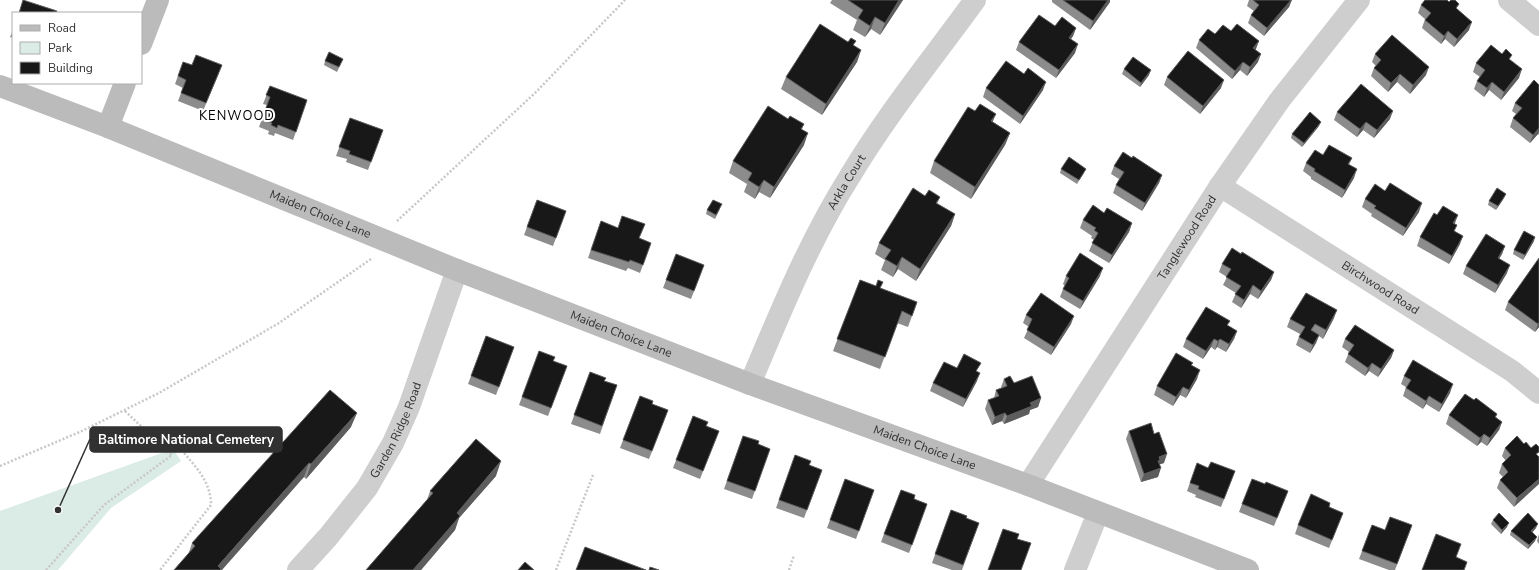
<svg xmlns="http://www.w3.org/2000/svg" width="1539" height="570" viewBox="0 0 1539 570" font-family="'Nunito Sans',sans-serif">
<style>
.green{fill:#dbebe6}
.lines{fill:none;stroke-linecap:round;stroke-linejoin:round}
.path{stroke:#c8c8c8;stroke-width:2.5;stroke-dasharray:2 2;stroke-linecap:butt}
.street{stroke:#cecece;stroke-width:22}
.secondary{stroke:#bbb;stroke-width:22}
.wall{fill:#8c8c8c}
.shaded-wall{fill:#5d5d5d}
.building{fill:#181818;stroke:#5d5d5d}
.labels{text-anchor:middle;stroke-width:4;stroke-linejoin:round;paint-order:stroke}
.street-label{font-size:12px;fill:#313131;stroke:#fff}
.neighbourhood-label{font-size:13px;letter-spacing:1px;fill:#000;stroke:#fff}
.leader{fill:none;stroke:#313131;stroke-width:1.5}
.callout-dot{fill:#313131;stroke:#fff;stroke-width:1.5}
.callout{fill:#313131;stroke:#313131;stroke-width:1.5}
.callout-label{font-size:13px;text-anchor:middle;font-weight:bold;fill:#fff}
</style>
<rect width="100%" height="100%" fill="#fff"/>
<path class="green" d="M173 449 181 461 111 508 58 570H0V511Z"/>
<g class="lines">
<path class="path" d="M397 221 535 93 625 0
M125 411 161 445 178 446C193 464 211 480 211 505L160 570
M0 466 82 431 159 393 279 323 371 259
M46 570 104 505 172 455 161 446
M556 570 593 475
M789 570 794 555"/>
<g class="street">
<path d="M1509 0 1539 25"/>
<path id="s1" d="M1220 186 1512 371 1539 393"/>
<path id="s2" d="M750 384C780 313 809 241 850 176 887 114 933 58 975 0"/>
<path id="s3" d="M1028 485 1220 186 1279 101 1359 0"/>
<path id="s4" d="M298 570 328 537 367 488 393 443 409 407 457 270"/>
<path d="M1075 570 1098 513"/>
</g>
<g class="secondary">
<path d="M141 44 158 0"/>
<path id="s5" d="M0 86 108 127 457 270 750 384 1028 485 1248 570"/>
<path d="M108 127 125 83"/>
</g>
</g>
<path class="wall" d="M832 0H903L880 35 871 29 865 37 853 30 857 20 830 3Z
M1052 0H1110V2L1090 30 1052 2Z
M1249 0H1292L1291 2 1289 7 1264 36 1248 23 1251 15 1254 11 1247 6Z
M1421 5 1457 9 1469 30 1454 47 1445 39 1441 44 1422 28 1425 19 1418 13Z
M1055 26 1076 28 1073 36 1071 39 1075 53 1056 78 1016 50 1019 42Z
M13 30V38L10 37Z
M1231 31 1256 49 1255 50 1258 62 1247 76 1240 70 1232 79 1196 48 1199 40 1215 34Z
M854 46 861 50 857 62 822 115 781 89 786 77Z
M1375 54 1426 75 1410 94 1397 82 1388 92 1371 76 1374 68 1376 66 1372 62Z
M343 59 337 72 324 65 325 61Z
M1510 60 1519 78 1501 100 1489 90 1484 97 1474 89 1477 81 1480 77 1473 72 1476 63Z
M183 62 192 65 219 73 203 111 178 101 183 88 175 84Z
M1124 69 1149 75 1140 87 1122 74Z
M1167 77 1221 88 1200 114 1164 85Z
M1539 85V135L1538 134 1530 143 1510 127 1513 118 1516 114 1512 111 1515 103Z
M270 86 307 100 293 140 275 133 274 136 268 134 269 131 259 127 267 105 263 104Z
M986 88 1043 90 1020 124 983 97Z
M1337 112 1390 119 1374 138 1363 130 1357 137 1334 120Z
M350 118 383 130 368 170 346 162 347 159 336 156Z
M788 119 804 124 802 129 804 145 770 198 759 192 755 199 744 192 747 184 729 173 733 161Z
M993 122 1010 133 1005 145 971 199 930 173 934 161Z
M1319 126 1302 147 1291 138 1292 134Z
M1323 155 1352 158 1349 165 1354 178 1342 198 1311 179V177L1303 171 1306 163Z
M1114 166 1162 175 1159 183 1142 211 1113 193 1116 185 1119 179 1111 174Z
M1061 169 1084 173 1077 184 1060 173Z
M1385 191 1419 212 1403 236 1371 216 1372 214 1362 207 1365 199Z
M925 196 940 197 937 204 955 214 951 226 916 281 898 269 893 277 881 270 885 260 875 254 879 243Z
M1504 198 1496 210 1488 205 1489 201Z
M537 200 566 211 553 246 524 235Z
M720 209 715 219 706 214 707 210Z
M1104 213 1132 223 1129 232 1109 263 1089 251 1094 240 1091 238 1092 236 1080 228 1083 220Z
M601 221 639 238 651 243 640 273 628 268 626 271 588 258Z
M1455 231 1460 244 1449 264 1417 246 1420 237Z
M1534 241 1523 260 1513 254 1514 250Z
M1505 246 1502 254 1499 259 1507 273 1495 293 1463 274 1466 266Z
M1539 259V327L1535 332 1505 310 1508 302Z
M1222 264 1274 272 1271 280 1258 299 1250 294 1241 308 1232 302 1236 293 1223 285 1227 277 1219 272Z
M701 273 691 299 663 288 666 280Z
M1066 276H1100L1080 309 1060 297 1063 289 1065 286 1063 284Z
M860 280 880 288 917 302 908 327 897 323 880 369 833 351Z
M1026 315 1071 324 1051 355 1024 338 1029 327 1023 323Z
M1334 318 1323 339 1319 336 1316 343 1310 353 1296 345 1300 334 1287 327 1290 319Z
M1228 326 1237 331 1234 339 1226 352 1217 347 1215 350 1211 347 1203 359 1183 347 1186 339Z
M486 336 514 347 496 395 468 384Z
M1345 339 1394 350 1391 358 1378 377 1369 371 1365 376 1345 362 1349 352 1342 347Z
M539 351 553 361 567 366 548 416 519 405Z
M1192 365 1197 379 1186 398 1180 395 1173 406 1154 395 1157 386Z
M957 368 977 372V381L963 407 930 391 933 383Z
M590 372 604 381 617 385 600 434 571 424Z
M1404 376 1450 393 1439 412 1426 404 1423 409 1403 396 1406 387 1401 384Z
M1004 379 1041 398 1038 407 1030 410 1029 414 1004 424 1002 421 992 425 985 409 988 400 994 398 996 390 1002 388 1001 387Z
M640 396 652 404 668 410 649 459 620 448Z
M1474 400 1497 414 1496 417 1502 422 1499 430 1487 446 1481 442 1477 446 1446 424 1449 415Z
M693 416 706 426 719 431 700 479 673 468Z
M351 427 306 479 304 477 188 555 192 543Z
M1129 431 1164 463 1159 464 1158 477 1141 482 1126 439Z
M743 436 758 444 770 449 752 499 724 489Z
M1524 444 1531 448 1539 447 1514 507 1497 488 1500 480 1503 477 1499 473 1502 464 1506 461 1502 456 1505 448Z
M795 455 809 465 822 470 804 518 776 508Z
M1197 463 1208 468 1235 471 1221 507 1195 497 1196 495 1187 491Z
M496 476 459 518 455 530 421 570H366L427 500 430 491Z
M845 479 874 490 856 539 827 528Z
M1265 484 1288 491 1274 526 1239 512 1242 504Z
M914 499 927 504 909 553 881 542 884 534Z
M1329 507 1343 513 1329 548 1295 534 1298 525Z
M951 510 966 518 979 523 962 570H952L932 563Z
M1493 520 1507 527 1501 534 1491 524Z
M1372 525 1385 530 1412 525 1395 570H1389L1359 559Z
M1536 528 1532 533 1535 541 1528 549 1510 535 1511 531Z
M1539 534V544L1537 541Z"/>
<path class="shaded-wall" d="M899 0H903L880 35 885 23Z
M1108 0H1110V2L1090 30 1093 21Z
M1290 0H1292L1291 2 1289 7 1264 36 1267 28Z
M875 17 871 29 865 37 870 26Z
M1472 22 1469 30 1454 47 1457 39Z
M1076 28 1073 36 1066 46 1069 38Z
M1448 31 1445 39 1441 44 1444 36Z
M1259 41 1256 49 1250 56 1253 48Z
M1078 44 1075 53 1056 78 1059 70Z
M861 50 857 62 822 115 826 104Z
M1261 54 1258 62 1247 76 1250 67Z
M1243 62 1240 70 1232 79 1235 71Z
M1429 67 1426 75 1410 94 1413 85Z
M1522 69 1519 78 1501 100 1504 92Z
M1151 70 1149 75 1140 87 1141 83Z
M1400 74 1397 82 1388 92 1391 83Z
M1224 80 1221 88 1200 114 1203 106Z
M1046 82 1043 90 1020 124 1023 116Z
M1492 82 1489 90 1484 97 1487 88Z
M1393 111 1390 119 1374 138 1377 130Z
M996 114 991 126V121Z
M1321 122 1319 126 1302 147 1304 143Z
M1366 122 1363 130 1357 137 1360 129Z
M1539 128V130L1538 134 1530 143 1533 135Z
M808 133 804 145 770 198 774 187Z
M1010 133 1005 145 971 199 975 187Z
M1357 169 1354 178 1342 198 1345 190Z
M1162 175 1159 183 1142 211 1145 203Z
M764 180 759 192 755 199 759 187Z
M1506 194 1504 198 1496 210 1498 206Z
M1422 203 1419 212 1403 236 1406 228Z
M955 214 951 226 916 281 920 269Z
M1458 215 1455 223 1450 231 1453 223Z
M1132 223 1129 232 1109 263 1112 255Z
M1463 236 1460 244 1449 264 1452 256Z
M1535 237 1534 241 1523 260 1525 255Z
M1505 246 1502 254 1495 266 1498 258Z
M902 257 898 269 893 277 897 266Z
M1510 265 1507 273 1495 293 1498 285Z
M1103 268 1100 276 1080 309 1083 301Z
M1274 272 1271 280 1258 299 1261 291Z
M1253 285 1250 294 1241 308 1244 300Z
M1337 310 1334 318 1323 339 1326 330Z
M1074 316 1071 324 1051 355 1054 347Z
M1539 323V327L1535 332 1538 324Z
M1237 331 1234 339 1226 352 1229 344Z
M1319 335 1316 343 1310 353 1313 345Z
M1214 339 1211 347 1203 359 1206 351Z
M1220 339 1217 347 1215 350 1218 341Z
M1394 350 1391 358 1378 377 1381 369Z
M1372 363 1369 371 1365 376 1368 368Z
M1200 370 1197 379 1186 398 1189 390Z
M980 373 977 381 963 407 966 399Z
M1453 384 1450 393 1439 412 1442 404Z
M1183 387 1180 395 1173 406 1176 397Z
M1429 396 1426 404 1423 409 1426 401Z
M1041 398 1038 407 1030 410 1029 414 1004 424 1007 416 1030 403Z
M357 413 351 427 306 479 311 464Z
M1005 413 1002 421 992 425 995 417Z
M1502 422 1499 430 1487 446 1490 438Z
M1484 434 1481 442 1477 446 1480 438Z
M1167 454 1164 463 1158 465 1155 469 1159 457Z
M501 461 496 476 459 518 455 530 421 570H413L457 513Z
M309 463 304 477 222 570H217L218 566Z
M1161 468 1158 477 1141 482 1144 474Z
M1539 479V484L1514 507 1517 498Z
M1509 523 1507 527 1501 534 1502 530Z
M1538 524 1536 528 1529 536 1531 531Z
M1537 537 1535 541 1528 549 1529 545Z"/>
<path class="building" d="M23 0 57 11 56 13H19Z
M848 0H899L885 23 875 17 870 26 858 18 863 10Z
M1063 0H1108L1093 21Z
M1253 0H1291L1267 28 1251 15 1259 5Z
M1425 0H1447L1449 2 1451 0H1455L1459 4 1456 8 1472 22 1457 39 1448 31 1444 36 1425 20 1431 13 1421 5Z
M1039 15 1055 26 1062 17 1076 28 1069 38 1078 44 1059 70 1019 42Z
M820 24 848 42 851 38 856 41 853 45 861 50 826 104 786 77Z
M1237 24 1259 41 1253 48 1261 54 1250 67 1243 62 1235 71 1199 40 1208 29 1215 34 1223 25 1231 31Z
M1392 35 1429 67 1413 85 1400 74 1391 83 1374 68 1381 60 1375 54Z
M1491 45 1502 54 1506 49 1512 55 1509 59 1522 69 1504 92 1492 82 1487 88 1477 81 1485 70 1476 63Z
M1188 51 1224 80 1203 106 1167 77Z
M329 52 343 59 339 67 325 61Z
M196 55 222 65 206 103 181 93 186 80 178 76 183 62 192 65Z
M1133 57 1151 70 1141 83 1124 69Z
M1006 61 1024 74 1028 68 1046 82 1023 116 986 88Z
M1534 80 1539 85V128L1533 135 1513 118 1522 108 1515 103Z
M1361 84 1393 111 1377 130 1366 122 1360 129 1337 112Z
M270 86 307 100 296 132 278 125 277 128 271 125 272 123 262 119 270 97 266 95Z
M980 104 996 114 991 121 1010 133 975 187 934 161 968 107 975 111Z
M768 106 788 119 790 116 804 124 801 129 808 133 774 187 764 180 759 187 748 180 752 173 733 161Z
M1310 112 1321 122 1304 143 1292 134Z
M350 118 383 130 371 162 349 154 350 151 339 147Z
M1329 145 1352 158 1348 164 1357 169 1345 190 1314 171 1315 169 1306 163 1315 150 1323 155Z
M1123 152 1132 158 1133 156 1162 175 1145 203 1116 185 1124 172 1114 166Z
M1069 157 1086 169 1079 180 1061 169Z
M1390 183 1422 203 1406 228 1374 208 1376 206 1365 199 1375 184 1385 191Z
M913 188 925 196 929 190 940 197 936 203 955 214 920 269 902 257 897 266 885 259 891 250 879 243Z
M1497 188 1506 194 1498 206 1489 201Z
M537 200 566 211 556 238 527 227Z
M713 200 722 204 716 215 707 210Z
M1093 205 1104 213 1107 208 1132 223 1112 255 1092 243 1098 233 1094 230 1096 228 1083 220Z
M1443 206 1458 215 1453 223 1457 225 1454 231 1463 236 1452 256 1420 237 1434 213 1437 215Z
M622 216 645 224 639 238 651 243 643 265 630 260 629 262 591 250 601 221 618 228Z
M1524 231 1535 237 1525 255 1514 250Z
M1486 234 1505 246 1498 258 1510 265 1498 285 1466 266Z
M1232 248 1241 254 1242 252 1274 272 1261 291 1253 285 1244 300 1235 294 1241 286 1226 277 1231 269 1222 264Z
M1080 253 1103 268 1083 301 1063 289 1069 278 1066 276Z
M676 254 704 265 694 291 666 280Z
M1539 258V323L1538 324 1508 302Z
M860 280 876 286 878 280 883 282 880 288 917 302 912 316 902 311 885 357 837 339Z
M1041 293 1074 316 1054 347 1027 330 1032 319 1026 315Z
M1306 293 1337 310 1326 330 1315 324 1311 330 1319 335 1313 345 1299 337 1305 327 1290 319Z
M1206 307 1230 321 1227 325 1237 331 1229 344 1220 339 1218 341 1214 339 1206 351 1186 339Z
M1355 325 1394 350 1381 369 1372 363 1368 368 1348 354 1354 345 1345 339Z
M486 336 514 347 499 387 471 376Z
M539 351 555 357 553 361 567 366 551 408 522 397Z
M1176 353 1193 363 1191 365 1200 370 1189 390 1183 387 1176 397 1157 386Z
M964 354 981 363 976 371 980 373 966 399 933 383 944 362 957 368Z
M1413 360 1453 384 1442 404 1429 396 1426 401 1406 388 1411 380 1404 376Z
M590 372 606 378 604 381 617 385 602 426 574 415Z
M1010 376 1014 383 1032 376 1041 398 1030 403 1032 406 1007 416 1005 413 995 417 988 400 999 396 996 390 1007 386 1004 379Z
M330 390 357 413 311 464 309 463 218 566 221 569 220 570H174L195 546 192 543Z
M1465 394 1474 400 1476 398 1497 414 1495 417 1502 422 1490 438 1484 434 1480 438 1449 415Z
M640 396 653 401 652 404 668 410 652 451 623 440Z
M693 416 708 422 706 426 719 431 703 471 676 460Z
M1151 423 1154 434 1159 432 1167 454 1159 457 1160 460 1158 461 1161 468 1144 474 1129 431Z
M743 436 759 441 758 444 770 449 755 491 727 481Z
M1517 436 1524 444 1526 442 1531 448 1536 444 1539 447V452L1536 454 1539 457V479L1517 498 1500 480 1508 472 1502 464 1511 455 1505 448Z
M476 439 501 461 457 513 460 516 413 570H366L433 493 430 491Z
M795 455 811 461 809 465 822 470 807 510 779 500Z
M1211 462 1235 471 1224 499 1198 489 1199 486 1190 483 1197 463 1208 468Z
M845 479 874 490 859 531 830 520Z
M1252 479 1265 484 1266 482 1288 491 1277 518 1242 504Z
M901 490 915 495 914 499 927 504 912 545 884 534Z
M1311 494 1330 503 1329 507 1343 513 1332 540 1298 525Z
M951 510 967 516 966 518 979 523 963 565 935 554Z
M1499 513 1509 523 1502 530 1493 520Z
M1528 513 1538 524 1531 531 1537 537 1529 545 1511 531Z
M1390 517 1412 525 1397 564 1362 551 1372 525 1385 530Z
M1003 529 1019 534 1017 539 1031 543 1021 570H988Z
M1436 534 1461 544 1456 557 1467 562 1464 570H1422Z
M585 547 646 570H576Z
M525 562 534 570H518Z
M650 567 659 570H649Z"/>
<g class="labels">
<g class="street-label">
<text dy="4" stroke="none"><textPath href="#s2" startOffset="224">Arkla Court</textPath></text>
<text dy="4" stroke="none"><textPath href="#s5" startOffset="345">Maiden Choice Lane</textPath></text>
<text dy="4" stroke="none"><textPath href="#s3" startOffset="294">Tanglewood Road</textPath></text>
<text dy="4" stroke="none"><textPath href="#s1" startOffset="190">Birchwood Road</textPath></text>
<text dy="4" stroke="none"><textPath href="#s5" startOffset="669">Maiden Choice Lane</textPath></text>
<text dy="4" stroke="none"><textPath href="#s4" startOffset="172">Garden Ridge Road</textPath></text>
<text dy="4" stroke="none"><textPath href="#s5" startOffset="993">Maiden Choice Lane</textPath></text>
</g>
<g class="neighbourhood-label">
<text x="237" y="120">KENWOOD</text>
</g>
</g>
<path class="leader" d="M58 510L90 439"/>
<circle class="callout-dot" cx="58" cy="510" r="4"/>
<rect class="callout" x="90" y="427" width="192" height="25" rx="4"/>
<g class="callout-label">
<text x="186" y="444">Baltimore National Cemetery</text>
</g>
<rect x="12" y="12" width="130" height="72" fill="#ffffff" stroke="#adadad"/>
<rect x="20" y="25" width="20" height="6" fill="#bbbbbb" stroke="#adadad"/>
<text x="48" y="32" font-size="12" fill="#313131">Road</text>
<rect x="20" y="42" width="20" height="12" fill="#dbebe6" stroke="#adadad"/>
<text x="48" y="52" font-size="12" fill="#313131">Park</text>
<rect x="20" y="62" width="20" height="12" fill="#181818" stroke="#adadad"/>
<text x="48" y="72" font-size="12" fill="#313131">Building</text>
</svg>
